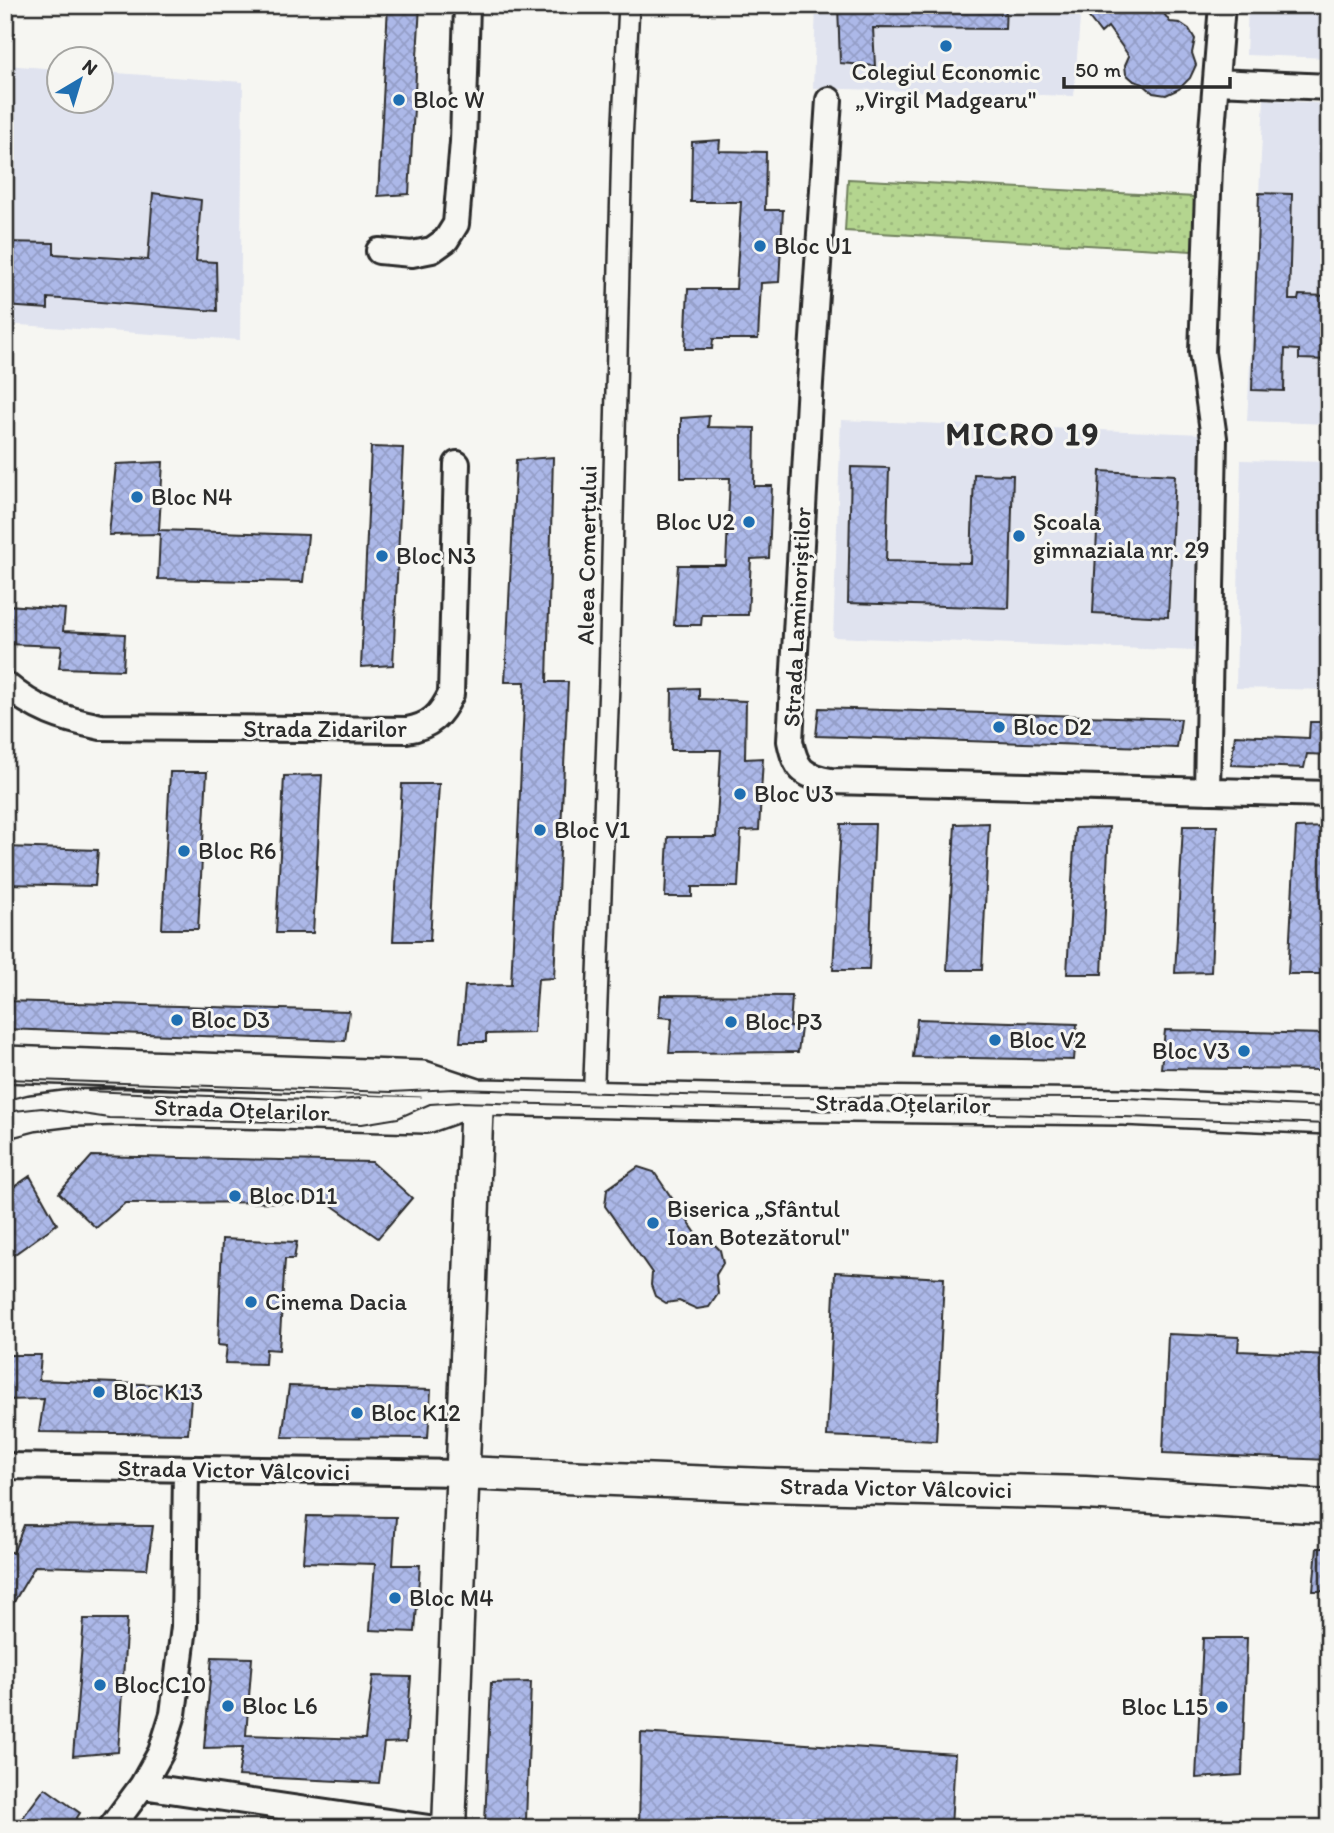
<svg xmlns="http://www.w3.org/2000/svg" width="1334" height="1833" viewBox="0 0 1334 1833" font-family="Itim,sans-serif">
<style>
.built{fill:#e0e3ef}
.green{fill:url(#green-dots);stroke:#70805d;stroke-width:2}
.building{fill:url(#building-cross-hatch);stroke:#2b2b2b;stroke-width:2}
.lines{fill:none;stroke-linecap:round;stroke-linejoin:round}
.pedestrian-casing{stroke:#2b2b2b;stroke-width:24}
.minor-casing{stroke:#2b2b2b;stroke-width:30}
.tertiary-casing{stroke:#2b2b2b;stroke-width:37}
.secondary-casing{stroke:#2b2b2b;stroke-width:40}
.pedestrian{stroke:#f6f6f2;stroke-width:19}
.minor{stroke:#f6f6f2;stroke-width:24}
.tertiary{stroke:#f6f6f2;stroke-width:32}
.secondary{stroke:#f6f6f2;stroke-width:35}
.tram{stroke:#2b2b2b;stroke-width:2}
.poi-dot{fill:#1f6fb2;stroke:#f6f6f2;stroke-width:2.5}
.labels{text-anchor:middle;stroke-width:6;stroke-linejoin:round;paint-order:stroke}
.poi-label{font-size:24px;fill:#2b2b2b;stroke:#f6f6f2;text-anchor:start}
.street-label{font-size:24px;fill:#2b2b2b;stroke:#f6f6f2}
.district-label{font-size:32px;font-weight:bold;letter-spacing:2px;fill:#2b2b2b;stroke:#f6f6f2}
</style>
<defs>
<pattern id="green-dots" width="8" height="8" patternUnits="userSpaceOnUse" patternTransform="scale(1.75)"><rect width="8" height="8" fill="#b4d58f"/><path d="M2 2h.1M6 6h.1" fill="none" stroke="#9bb77c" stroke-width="1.8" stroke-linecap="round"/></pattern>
<pattern id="building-cross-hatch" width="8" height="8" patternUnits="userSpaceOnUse" patternTransform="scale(1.75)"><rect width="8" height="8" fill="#acb8e8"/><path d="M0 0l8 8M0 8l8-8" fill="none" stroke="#949ec7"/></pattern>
</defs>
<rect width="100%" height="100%" fill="#f6f6f2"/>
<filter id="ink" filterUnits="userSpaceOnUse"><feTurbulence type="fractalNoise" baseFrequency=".0143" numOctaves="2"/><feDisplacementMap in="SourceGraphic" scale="14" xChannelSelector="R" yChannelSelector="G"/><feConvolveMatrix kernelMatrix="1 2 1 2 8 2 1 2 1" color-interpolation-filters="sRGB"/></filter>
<g filter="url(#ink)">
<path class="built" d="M816 5H1081L1074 96 813 88Z
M1248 5H1329V58L1246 55Z
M5 65 59 69 60 102H102V72L243 82 240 340 5 324Z
M1264 99 1329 104V424L1247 421Z
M841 420 1204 434 1197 651 833 637Z
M1241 460 1329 462V690L1236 688Z"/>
<path class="green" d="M848 179 1195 197 1192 251 845 231Z"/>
<path class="building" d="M388 5H420L409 194 378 196Z
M838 5H1006L1005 29 873 28 875 66 840 63Z
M1092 5H1158L1170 22 1180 23 1189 29 1195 39 1192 53 1196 65 1190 78 1179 89 1166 95 1153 93 1143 84 1134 81 1126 74 1125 65 1129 56 1108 27 1101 33 1084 11Z
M720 140 719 151 766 152 765 210H783L779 282 761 283 758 339H713L712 349H685L688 289H736L741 202H691L692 142Z
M153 193 201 200 196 261 216 262 217 311 48 298V309L5 306V242L54 243V254L148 260Z
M1259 193 1292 194 1289 300H1298L1299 295 1329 296V360L1299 359V350L1285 349 1284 391 1252 390Z
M709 416 708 427 755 428 754 486H772L769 558 751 559 748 615H702L701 625H674L678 565H726L730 478H681V418Z
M371 447 403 448 393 665 361 667Z
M553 457 547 682H568L554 978 538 979 534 1033 486 1034V1042H460L465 986 511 985 525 682H505L516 460Z
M163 462 159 530 308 535 303 582 158 579 160 534 109 535 116 464Z
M851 467 889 468 886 561 971 563 974 474 1013 475 1009 608 848 603Z
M1100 471 1175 475 1168 617 1093 613Z
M5 544H9L7 605 65 609 63 631 125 634 123 670 59 668 62 646 5 644Z
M699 688V699L746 701 745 759 763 758 759 830 741 831 738 887H692V897H665L668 837H716L721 750H671L672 689Z
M819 708 1181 719 1177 748 816 736Z
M1310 722H1329V755L1307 754 1304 768 1231 765 1235 735 1309 738Z
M170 772H207L198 929H162Z
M322 775 313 933H276L284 776Z
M402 784H439L430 941H393Z
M989 823 982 970H947L955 824Z
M841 824H875L869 970H833Z
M1183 826H1217L1211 972 1175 973Z
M1109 827 1102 974H1067L1075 828Z
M1329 827 1324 974H1288L1296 828Z
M5 847 98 850 95 886 5 884Z
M661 995 792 996 790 1027 801 1028 798 1052 669 1053 672 1018 659 1017Z
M5 1001 349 1011 345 1041 5 1029Z
M917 1019 1077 1024 1074 1060 913 1057Z
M1165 1030 1326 1034 1323 1070 1161 1068Z
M92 1156 372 1162 412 1198 378 1238 327 1202 125 1203 96 1228 59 1193Z
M638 1167 654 1172 700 1239 712 1242 720 1250 723 1263 716 1275 718 1294 709 1307 697 1309 679 1301 666 1303 655 1296 651 1285 652 1273 605 1206 607 1189Z
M30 1176 57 1224 5 1261V1193Z
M222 1239 297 1242 294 1259H285L279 1350 266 1349 265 1364 225 1363 227 1346 218 1345Z
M835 1272 944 1278 936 1441 827 1436Z
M1168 1334 1239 1337 1238 1351 1329 1355V1460L1163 1453Z
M5 1355H41L39 1380 192 1386 188 1434 39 1432 44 1399 5 1400Z
M289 1386 431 1390 428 1438 282 1437Z
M307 1516 396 1517 393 1565H420L415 1632 370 1630 375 1564 303 1562Z
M24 1525 153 1526 147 1569 35 1566 5 1617V1549L13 1553Z
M1317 1548H1329V1591H1313Z
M84 1619H127L118 1752 73 1756Z
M1203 1638H1247L1242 1775 1196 1778Z
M212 1657 252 1658 246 1735 365 1739 373 1676 411 1677 406 1742 384 1743 379 1783 238 1776 243 1747 204 1748Z
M531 1682 526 1821 485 1823 491 1683Z
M641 1733 955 1754 951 1828H639Z
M45 1788 80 1813 70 1828H15Z"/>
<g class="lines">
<defs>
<path id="pedestrian" d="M593 1106 609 684 622 141 629 5"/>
<path id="minor" d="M1216 82 1329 87
M829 100 810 383 790 741C796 769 802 776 831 781L1329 794
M379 251 412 254 432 250 446 240 456 224 463 142 467 5
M5 684C35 710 62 719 101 727L407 730C431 726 441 715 451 694L457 464
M1207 791 1214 438 1202 352 1209 167 1222 5
M5 1466 463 1473
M142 1786 429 1828
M111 1828 142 1786 161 1752 173 1714 184 1627 186 1469"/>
<path id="tertiary" d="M463 1473 765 1485 1085 1493 1329 1507
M449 1828 477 1097"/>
<path id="secondary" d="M5 1064 423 1079 477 1097 760 1103 1123 1107 1329 1116
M5 1120 32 1113 72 1108 125 1107 426 1115 477 1097"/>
</defs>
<use href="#pedestrian" class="pedestrian-casing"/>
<use href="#minor" class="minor-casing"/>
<use href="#tertiary" class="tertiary-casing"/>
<use href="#secondary" class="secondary-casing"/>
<use href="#pedestrian" class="pedestrian"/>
<use href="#minor" class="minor"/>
<use href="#tertiary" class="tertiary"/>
<use href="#secondary" class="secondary"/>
<path class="tram" d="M5 1079 391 1092 454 1089 760 1097 1124 1098 1329 1107
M88 1091 331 1101 361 1098
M5 1112 42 1108 109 1118 362 1124 398 1118 430 1104 462 1102C751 1111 1040 1112 1329 1124"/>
</g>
</g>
<g class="poi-dot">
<circle cx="946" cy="46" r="7"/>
<circle cx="399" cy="100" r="7"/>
<circle cx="760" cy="246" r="7"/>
<circle cx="137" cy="497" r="7"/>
<circle cx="749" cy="522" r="7"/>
<circle cx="1019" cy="536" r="7"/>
<circle cx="382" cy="556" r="7"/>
<circle cx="999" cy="727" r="7"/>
<circle cx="740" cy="794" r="7"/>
<circle cx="540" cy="830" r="7"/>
<circle cx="184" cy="851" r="7"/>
<circle cx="177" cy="1020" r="7"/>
<circle cx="731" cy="1022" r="7"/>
<circle cx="995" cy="1040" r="7"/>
<circle cx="1244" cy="1051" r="7"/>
<circle cx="235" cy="1196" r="7"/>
<circle cx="653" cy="1223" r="7"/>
<circle cx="251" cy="1302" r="7"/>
<circle cx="99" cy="1392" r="7"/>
<circle cx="357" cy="1413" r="7"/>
<circle cx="395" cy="1598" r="7"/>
<circle cx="100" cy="1685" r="7"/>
<circle cx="228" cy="1706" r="7"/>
<circle cx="1222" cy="1707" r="7"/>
</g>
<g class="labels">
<g class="poi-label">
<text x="946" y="80" text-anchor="middle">Colegiul Economic<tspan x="946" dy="28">„Virgil Madgearu"</tspan></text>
<text x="413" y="108">Bloc W</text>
<text x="774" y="254">Bloc U1</text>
<text x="151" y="505">Bloc N4</text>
<text x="735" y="530" text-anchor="end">Bloc U2</text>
<text x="1033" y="530">Școala<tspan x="1033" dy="28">gimnaziala nr. 29</tspan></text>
<text x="396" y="564">Bloc N3</text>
<text x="1013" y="735">Bloc D2</text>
<text x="754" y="802">Bloc U3</text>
<text x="554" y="838">Bloc V1</text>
<text x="198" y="859">Bloc R6</text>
<text x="191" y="1028">Bloc D3</text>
<text x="745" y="1030">Bloc P3</text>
<text x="1009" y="1048">Bloc V2</text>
<text x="1230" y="1059" text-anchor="end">Bloc V3</text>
<text x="249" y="1204">Bloc D11</text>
<text x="667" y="1217">Biserica „Sfântul<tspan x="667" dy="28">Ioan Botezătorul"</tspan></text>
<text x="265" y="1310">Cinema Dacia</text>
<text x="113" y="1400">Bloc K13</text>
<text x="371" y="1421">Bloc K12</text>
<text x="409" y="1606">Bloc M4</text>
<text x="114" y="1693">Bloc C10</text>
<text x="242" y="1714">Bloc L6</text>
<text x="1208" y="1715" text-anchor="end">Bloc L15</text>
</g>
<g class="street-label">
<text transform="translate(587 555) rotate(-89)" y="8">Aleea Comerțului</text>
<text transform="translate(797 617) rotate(-87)" y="8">Strada Laminoriștilor</text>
<text x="325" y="737">Strada Zidarilor</text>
<text transform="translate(903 1104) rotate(1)" y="8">Strada Oțelarilor</text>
<text transform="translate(242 1110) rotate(2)" y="8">Strada Oțelarilor</text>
<text transform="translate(234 1470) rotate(1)" y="8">Strada Victor Vâlcovici</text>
<text transform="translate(896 1488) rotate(1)" y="8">Strada Victor Vâlcovici</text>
</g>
<g class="district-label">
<text x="1023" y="445">MICRO 19</text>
</g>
</g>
<rect width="1334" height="1833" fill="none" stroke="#f6f6f2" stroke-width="28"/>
<rect x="14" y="14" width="1306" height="1805" fill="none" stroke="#2b2b2b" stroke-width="2.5" filter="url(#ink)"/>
<g transform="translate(80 80) rotate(38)"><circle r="33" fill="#f6f6f2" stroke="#a5a5a2" stroke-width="2"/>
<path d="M0-5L12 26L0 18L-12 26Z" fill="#1f6fb2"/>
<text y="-10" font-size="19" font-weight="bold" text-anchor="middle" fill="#2b2b2b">N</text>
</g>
<path d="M1064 77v10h166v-10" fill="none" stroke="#2b2b2b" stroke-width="3.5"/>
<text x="1075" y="77" font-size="21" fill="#2b2b2b" stroke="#f6f6f2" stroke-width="5" paint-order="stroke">50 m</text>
</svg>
